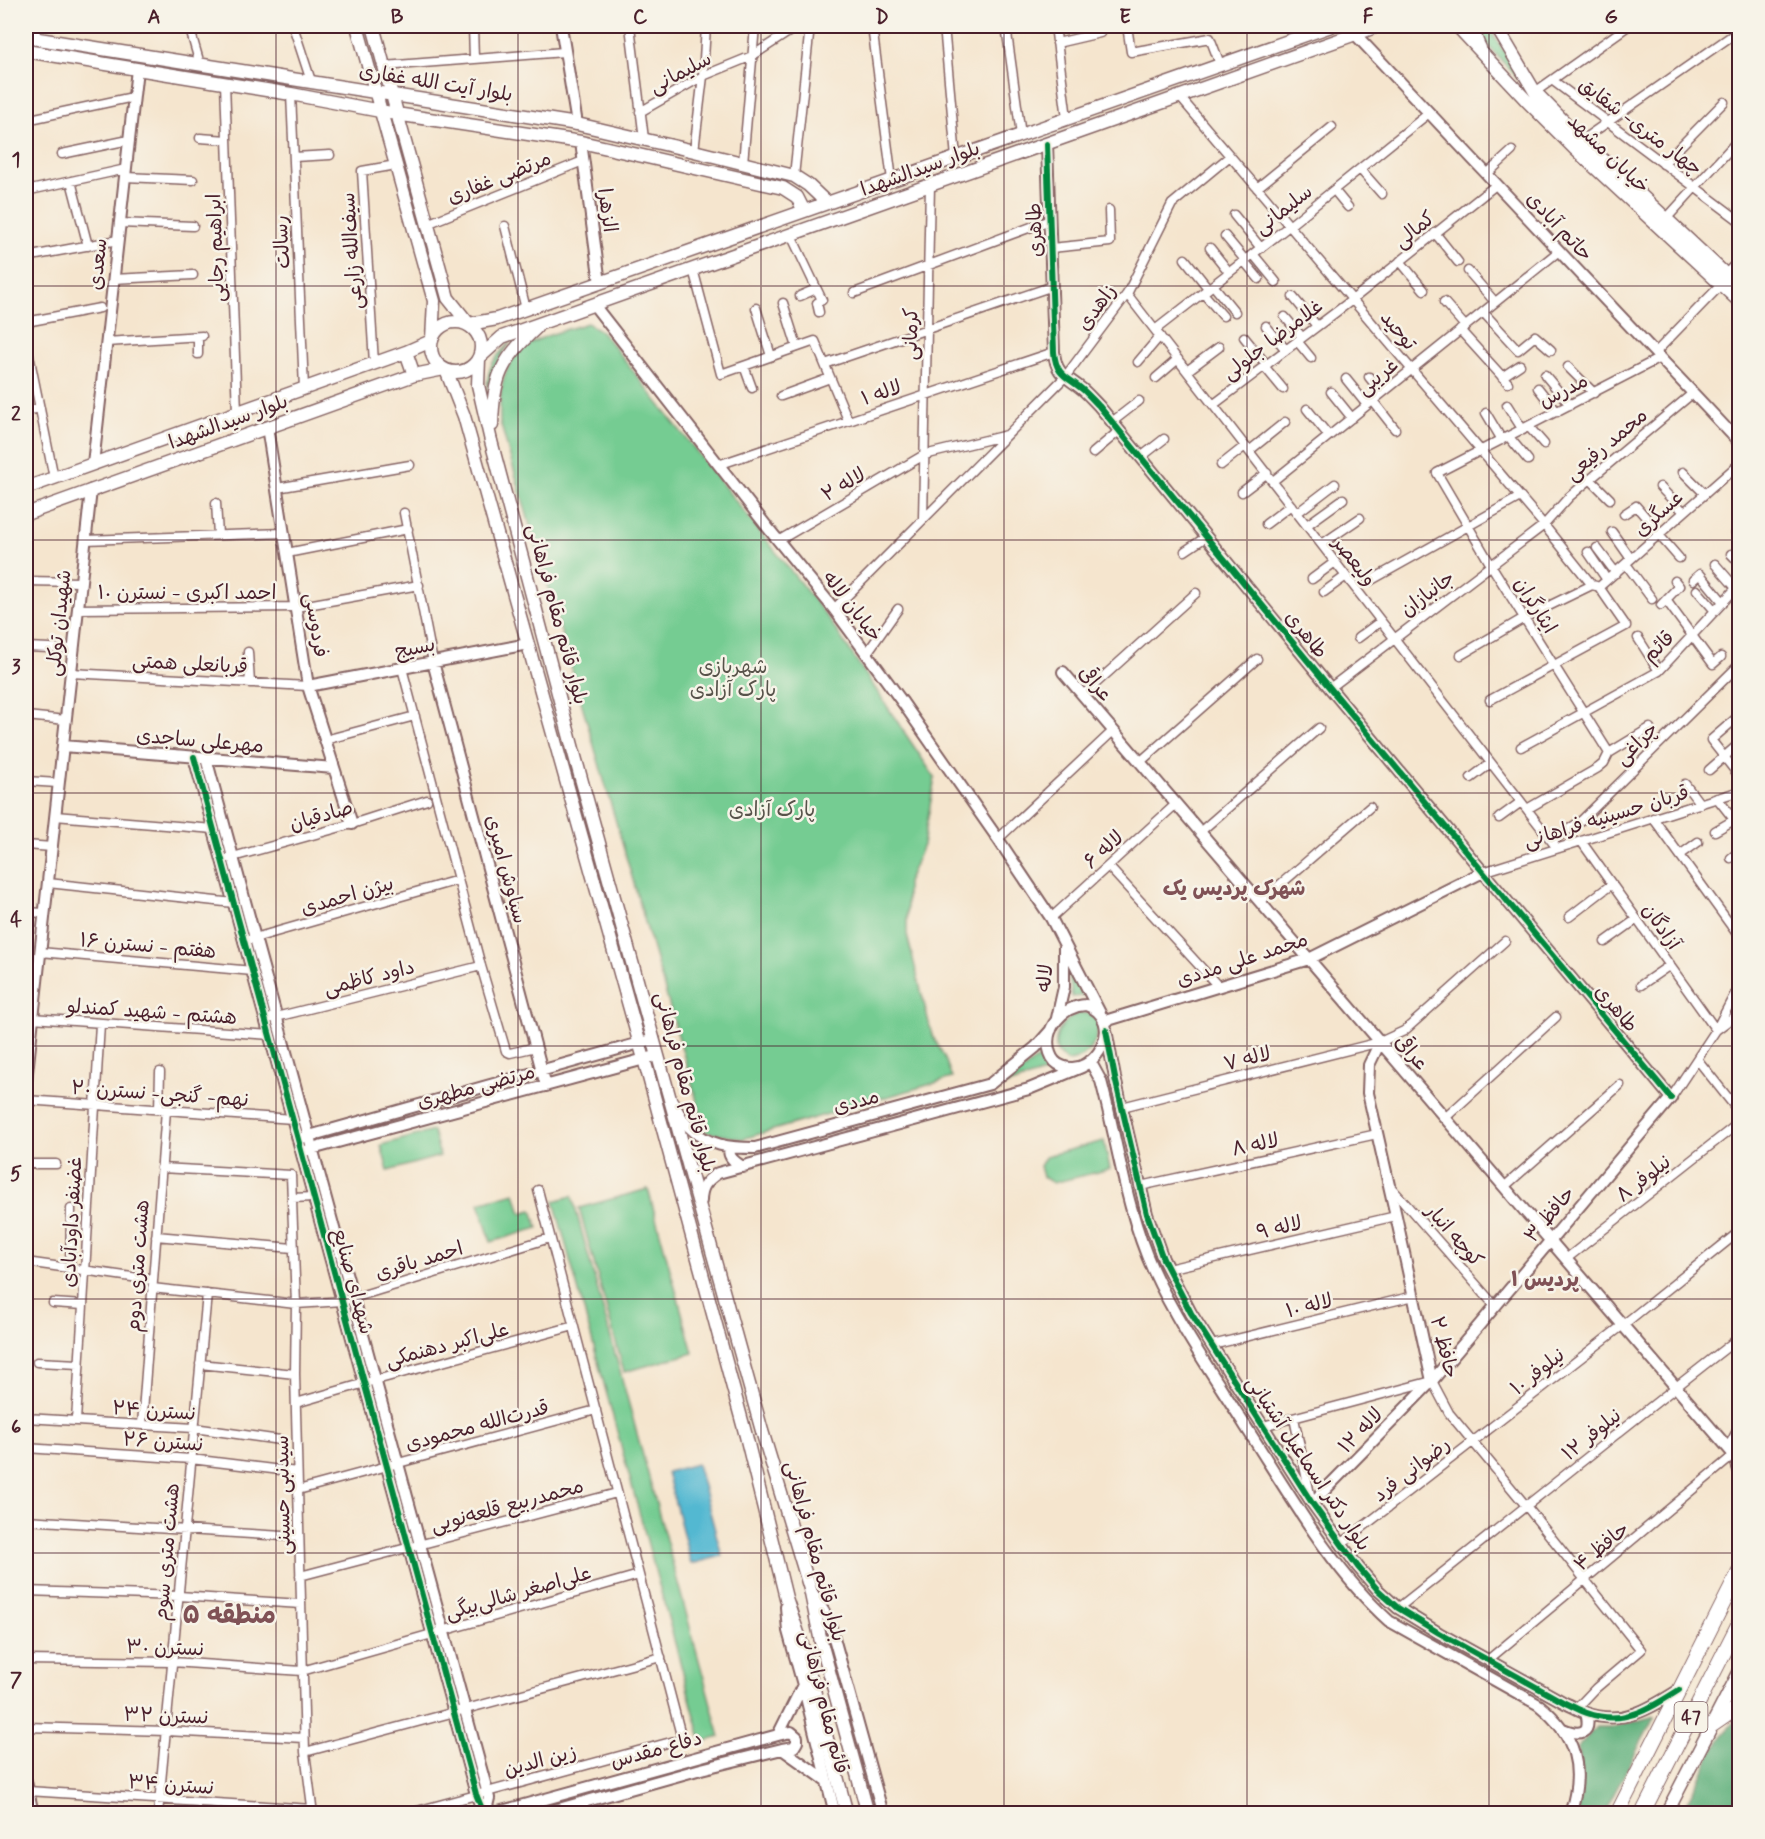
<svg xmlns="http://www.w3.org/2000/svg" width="1765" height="1839" viewBox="0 0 1765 1839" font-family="Mynerve,'Playpen Sans Arabic',sans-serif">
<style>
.green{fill:#74cc92;stroke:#5f765e;stroke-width:1.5}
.forest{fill:#5fb07c;stroke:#546854;stroke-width:1.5}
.water{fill:#53b8d1;stroke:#4e6c7e;stroke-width:1.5}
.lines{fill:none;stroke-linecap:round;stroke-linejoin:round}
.minor-casing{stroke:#866464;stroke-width:11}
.tertiary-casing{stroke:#866464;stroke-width:14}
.secondary-casing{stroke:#866464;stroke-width:15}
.primary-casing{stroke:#866464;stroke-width:16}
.trunk-casing{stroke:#866464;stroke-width:16}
.minor{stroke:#fff;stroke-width:8}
.tertiary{stroke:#fff;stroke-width:10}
.secondary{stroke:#fff;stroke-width:12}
.primary{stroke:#fff;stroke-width:14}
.trunk{stroke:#fff;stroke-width:14}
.cycleway-casing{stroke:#f7f3e8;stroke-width:10}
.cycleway{stroke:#00873e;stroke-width:6}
.grid{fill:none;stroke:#4a1f2b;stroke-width:1.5;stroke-opacity:0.55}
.labels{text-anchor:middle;stroke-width:5;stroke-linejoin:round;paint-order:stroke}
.shield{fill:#f7f3e8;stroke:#7e5f64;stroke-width:1.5}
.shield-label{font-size:18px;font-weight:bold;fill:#4a1f2b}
.street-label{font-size:20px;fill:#4a1f2b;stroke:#f7f3e8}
.park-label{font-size:20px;fill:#57534a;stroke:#f7f3e8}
.neighbourhood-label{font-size:21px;font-weight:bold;fill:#805256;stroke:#f7f3e8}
.district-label{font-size:26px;font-weight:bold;fill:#805256;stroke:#f7f3e8}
.neatline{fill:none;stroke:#4a1f2b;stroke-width:2}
.grid-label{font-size:20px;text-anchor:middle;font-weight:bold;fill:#4a1f2b}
</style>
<rect width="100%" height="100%" fill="#f7f3e8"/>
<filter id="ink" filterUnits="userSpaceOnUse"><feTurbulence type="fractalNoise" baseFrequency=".0167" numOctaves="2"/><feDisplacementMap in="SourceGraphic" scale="12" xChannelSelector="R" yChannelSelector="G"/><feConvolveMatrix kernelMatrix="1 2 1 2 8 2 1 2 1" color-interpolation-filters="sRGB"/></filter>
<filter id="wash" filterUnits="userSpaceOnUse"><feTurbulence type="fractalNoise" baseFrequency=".008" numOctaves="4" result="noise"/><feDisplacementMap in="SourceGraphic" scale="24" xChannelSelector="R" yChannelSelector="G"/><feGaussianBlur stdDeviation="1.35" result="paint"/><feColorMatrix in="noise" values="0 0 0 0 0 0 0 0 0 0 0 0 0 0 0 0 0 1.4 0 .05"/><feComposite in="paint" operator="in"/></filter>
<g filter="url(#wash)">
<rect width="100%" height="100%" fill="#f5e5ce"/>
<path class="green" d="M1485 29 1492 33 1522 79 1520 81 1482 39 1480 34Z
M587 323 598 329 607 338 828 618 935 778 923 845 907 883V935L932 1035 944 1056 952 1078 742 1139 706 1132 500 422C499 393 501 361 530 344 544 335 570 329 587 323Z
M510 343C499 358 491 372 487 391 487 368 493 358 510 343Z
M1067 960 1083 996 1072 997Z
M1079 1013C1114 1010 1096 1062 1066 1061L1057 1052C1052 1035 1063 1020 1079 1013Z
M1040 1057 1050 1071 1001 1087Z
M433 1131 440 1156 388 1171 381 1145Z
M1104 1141 1110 1169 1053 1183 1043 1177 1040 1166 1046 1156Z
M648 1189 693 1353 624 1372 579 1208Z
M515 1193 521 1213 532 1210 538 1228 491 1242 479 1203Z
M572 1196 720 1737 702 1742 554 1201Z"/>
<path class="forest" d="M1655 1716 1604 1813 1576 1814C1585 1794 1581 1768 1577 1748L1596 1727H1615Z
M1739 1717V1813H1681L1719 1740Z"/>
<path class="water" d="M697 1464 722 1556 691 1564 667 1472Z"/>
</g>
<g filter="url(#ink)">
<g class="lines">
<defs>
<path id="minor" d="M34 26 37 38
M189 26 200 64
M293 26 311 81
M473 26 474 59
M630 26 644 139
M872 26 892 180
M944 26 956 158
M1006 26 1021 135
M1055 26 1067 118
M1127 26 1131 52 1210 38 1220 64
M1057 43 1100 33
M384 66 564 52
M1552 80 1740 221
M225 83 237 412
M1535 92 1628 26
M291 94 304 388
M1179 96 1544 525 1592 585
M640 112 703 76 752 56 798 26
M26 120 133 97
M200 138 227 140
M1582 140 1740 30
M694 151 703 76 706 26
M62 154 129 140
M294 157 330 155
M743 163 755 26
M1663 164 1724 102
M1360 169 1382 194
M1487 174 1512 151
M794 176 810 26
M125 177 193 180
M71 181 88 246
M1257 188 1332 127
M1334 190 1348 207
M26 191 126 169
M1234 215 1261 248
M1666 219 1740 138
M120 223 193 226
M427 224 583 161
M505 226 526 309
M1435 233 1458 262
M791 235 822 300 817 303 819 312
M1225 236 1245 260
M1051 248 1110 242 1109 210
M1210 248 1229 272
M1253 254 1276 282
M26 257 118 240
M1185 259 1208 288
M1244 261 1259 279
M1400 261 1424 290
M693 269 721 374 815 341 848 420
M1468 271 1495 302
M1725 275 1740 259
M113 279 193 275
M1213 285 1235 312
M854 293 1050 220
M1203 293 1223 316
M1127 294 1557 848
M800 296 816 289
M1293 297 1317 326
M1444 302 1465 326
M783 303 797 347
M756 308 771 356
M1483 312 1518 350 1535 336 1551 350
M1285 317 1302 337
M26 322 100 308
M1266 326 1286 350
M1155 330 1289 226 1429 113
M1460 330 1508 383
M198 337V354
M1244 337 1266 364
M26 340 54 478
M1297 341 1311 358
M106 342 202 336
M1655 353 1716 290
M1138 362 1160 336
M374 363 362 171 396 165
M825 364 1053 286
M744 366 752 388
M1264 366 1283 389
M1568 367 1594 393
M1187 371 1219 347
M1545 375 1570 405
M1369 377 1382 393
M1502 377 1520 365
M1156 378 1178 359
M1346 379 1367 405
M1538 388 1557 412
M1331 392 1352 418
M781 396 830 378
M1373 401 1395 429
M1213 405 1352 300 1497 184
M1507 405 1523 430
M1307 409 1329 436
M26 411 40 408
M1486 413 1502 440
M1112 422 1139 401
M1529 427 1544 444
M1509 437 1528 460
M1249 451 1285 422
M1093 453 1119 431
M1141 457 1164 439
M718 465 1054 352
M1221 465 1245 446
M1683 472 1705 494
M1590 479 1610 499
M1273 481 1559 251
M1660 487 1684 512
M277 488 410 465
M1242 492 1267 473
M216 503 218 535
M404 513 433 662
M1297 513 1335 484
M1624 514 1636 506 1660 534
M923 519 930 185
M1266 524 1291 505
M1307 525 1343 499
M1612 532 1631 559
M1736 533 1740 536
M1659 535 1679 558
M85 540 284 533
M778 541 924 455 1007 435
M1322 544 1360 518
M1597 548 1616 573
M1185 551 1206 537
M1588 552 1607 580
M287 553 408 529
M1731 554 1740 563
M1626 564 1652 599
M1715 564 1736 588
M1312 579 1335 562
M1693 580 1700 574 1723 602
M26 581 81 582
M1368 582 1520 497
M1599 587 1740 463
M1697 590 1715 611
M1324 592 1346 576
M1666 600 1713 664 1721 657
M1661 605 1679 586 1675 581
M78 609 296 607 419 585
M834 609 1065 377 1127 294 1172 204 1230 156
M1358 638 1381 621
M1638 638 1659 671
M26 647 73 649
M248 652 250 683
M867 653 898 609
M1461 655 1524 618 1592 585 1596 586
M402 668 481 966 506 1051 510 1053 536 1047
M71 673 308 686
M1330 688 1544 525 1569 497 1693 393
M1083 695 1196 593
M1490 700 1626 626 1599 587
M1740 715 1711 740 1740 777
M26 716 66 720
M325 740 415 716
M1521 747 1659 671 1740 584
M1609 753 1491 565 1437 473 1660 358
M1140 762 1257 659
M1709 770 1740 743
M1471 778 1491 763
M26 781 58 783
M1685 784 1700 804
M1717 798 1740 827
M1527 809 1598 768 1604 763 1609 753 1650 728
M55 816 214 829
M1499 818 1521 802
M1653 818 1740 938
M1715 831 1734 820
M1200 832 1319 728
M998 839 1113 731
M1552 841 1582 820 1740 664
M1581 841 1716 1030 1740 1012
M26 845 52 847
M1680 855 1698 842
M229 858 352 824 427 800
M1731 858 1740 851
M1108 866 1218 986
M1483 872 1740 791
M48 883 234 903
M1260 902 1370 807
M26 912 44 913
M1569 917 1612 884
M1051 918 1176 804
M251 939 458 880
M1605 942 1637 919
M40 952 253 971
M26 971H38
M1641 985 1670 965
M32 1018 270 1035
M272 1018 481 966
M1697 1059 1740 1113
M1671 1098 1716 1030 1740 984
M26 1100 293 1119
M1122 1107 1380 1042 1404 1031 1505 941
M159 1109 160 1072
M1445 1118 1556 1017
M26 1164H56
M161 1168 291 1175 296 1304 295 1374 305 1752 313 1814
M1389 1185 1495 1306
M1140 1186 1377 1134
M1504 1187 1620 1085
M292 1198 314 1197
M156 1236 293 1248
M1566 1259 1740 1122
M26 1262 153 1280
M70 1269 71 1209
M1168 1269 1396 1216
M152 1288 296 1304 343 1301 550 1238
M53 1303 83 1305
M1212 1345 1414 1296
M37 1362 79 1364
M200 1364 295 1374
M296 1403 365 1383 574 1326
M26 1418 194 1428 280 1440
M1294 1418 1311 1499
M76 1421 100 1024
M142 1425 166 1110
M1263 1426 1432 1381 1449 1413 1527 1507 1641 1650 1596 1688 1577 1708
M26 1448 191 1459 297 1472
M1730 1450V1444L1740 1425
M298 1490 596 1410
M26 1520 299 1537
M1341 1544 1623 1325 1740 1231
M300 1576 617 1493
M26 1591 179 1596 301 1604
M27 1591 28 1556
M1398 1608C1512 1518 1625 1426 1740 1337
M26 1660 172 1662 302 1671 639 1575
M1488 1660 1734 1455
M26 1727 166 1731 304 1738
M305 1752 661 1657
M28 1791 312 1809
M158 1814 207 1294
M406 1814 682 1739 538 1190"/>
<path id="tertiary" d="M561 26 577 124
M1355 34 1740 443
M581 142 600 283
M1047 144 1054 352C1056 375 1066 376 1082 389 1088 394 1093 400 1099 406L1330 688 1671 1098 1432 1381 1312 1503
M594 305 768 528 834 609 903 703 998 839 1051 918 1100 1013
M267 427 308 686 352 824
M93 464 137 69
M433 662 546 1086
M1063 672 1734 1455 1740 1473
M308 686 528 644
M63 746 334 768
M194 757 476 1794 484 1814
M206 758 489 1798 485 1814
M1086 1005C1128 1019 1095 1080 1062 1066 1056 1064 1052 1059 1050 1053 1042 1029 1063 1006 1086 1005Z
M1057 1018 1064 987V947
M1105 1021 1309 959 1483 872
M1106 1030 1115 1078 1147 1214 1163 1259 1191 1313 1312 1503 1358 1567 1378 1590 1398 1608 1439 1633 1565 1703C1572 1706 1579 1710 1586 1713 1623 1726 1649 1709 1679 1690
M1380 1042 1369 1065 1368 1093 1396 1216 1432 1381
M1090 1061 1101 1081C1118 1144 1126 1210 1153 1270 1178 1325 1214 1376 1246 1427 1288 1492 1331 1569 1389 1621L1539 1705C1576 1735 1585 1768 1570 1814
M26 1082 91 490
M673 1103C678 1111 682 1121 689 1127 708 1146 730 1148 755 1148L990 1084 1036 1047 1051 1030
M302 1138 654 1039
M730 1148C727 1157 735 1162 743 1167
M308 1150 652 1057
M701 1201C701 1187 706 1181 718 1173L1029 1089 1082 1067
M812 1592 829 1620 883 1814
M786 1607 788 1631 803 1685 835 1814
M1563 1729C1580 1736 1592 1734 1586 1713
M778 1735 791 1732 797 1737V1742L794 1747 782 1749
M26 1781 33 1814
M491 1814 778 1735 803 1685
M541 1814 701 1769 782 1749 827 1781"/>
<path id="secondary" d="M357 26 434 301 432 339
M373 26 448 298 468 323
M1457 26 1527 101 1574 148 1740 302
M1496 26 1535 92 1582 140 1740 288
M26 37 577 124 694 151 794 176 808 185 827 203
M1480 48C1476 40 1472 32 1481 26
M26 51 291 94 396 114 581 142 783 188 797 197 804 211
M431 347a25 25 0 1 1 50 0a25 25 0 1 1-50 0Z
M469 324 497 319 1331 26
M406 352 414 375
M480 357 502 337 1378 26
M479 359 478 385 491 441 574 753 762 1431 810 1589 821 1642 868 1814
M446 370 464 416 644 1059 746 1436 786 1598 802 1645 847 1814
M492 425C493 378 501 360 536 328
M26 488 406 352 431 341
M26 514 414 375 444 369
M1666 1814 1740 1671"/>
<path id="primary" d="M1711 1726 1740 1706"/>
<path id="trunk" d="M1617 1814 1740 1570
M1642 1814 1740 1621"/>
</defs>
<use href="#minor" class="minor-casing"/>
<use href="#tertiary" class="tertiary-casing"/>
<use href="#secondary" class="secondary-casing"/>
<use href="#primary" class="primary-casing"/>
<use href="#trunk" class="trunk-casing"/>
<use href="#minor" class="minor"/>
<use href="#tertiary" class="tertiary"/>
<use href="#secondary" class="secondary"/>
<use href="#primary" class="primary"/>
<use href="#trunk" class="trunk"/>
<defs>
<path id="cycleway" d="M1047 144 1054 352C1056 375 1066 376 1082 389 1088 394 1093 400 1099 406L1330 688 1671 1098
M194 757 476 1794 484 1814
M1106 1030 1115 1078 1147 1214 1163 1259 1191 1313 1312 1503 1358 1567 1378 1590 1398 1608 1439 1633 1565 1703C1572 1706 1579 1710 1587 1713 1624 1726 1649 1709 1679 1690"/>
</defs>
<use href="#cycleway" class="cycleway-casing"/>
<use href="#cycleway" class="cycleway"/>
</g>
</g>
<path class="grid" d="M276 26V1814M518 26V1814M761 26V1814M1004 26V1814M1247 26V1814M1489 26V1814M26 286H1740M26 540H1740M26 793H1740M26 1046H1740M26 1299H1740M26 1553H1740"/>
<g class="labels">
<rect class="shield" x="1674.5" y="1702" width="33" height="30" rx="4.5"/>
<g class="shield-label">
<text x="1691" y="1723">47</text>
</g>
<g class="street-label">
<text transform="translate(680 72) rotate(-28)" y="7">سلیمانی</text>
<text transform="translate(436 82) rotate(9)" y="7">بلوار آیت الله غفاری</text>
<text transform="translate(1641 126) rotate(37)" y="7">چهار متری- شقایق</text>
<text transform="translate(1609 153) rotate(44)" y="7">خیابان مشهد</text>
<text transform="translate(920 168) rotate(-20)" y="7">بلوار سیدالشهدا</text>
<text transform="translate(499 177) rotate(-22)" y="7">مرتضی غفاری</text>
<text transform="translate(1283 209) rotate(-38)" y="7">سلیمانی</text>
<text transform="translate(608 210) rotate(82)" y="7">الزهرا</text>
<text transform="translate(1560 226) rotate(47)" y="7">حاتم آبادی</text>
<text transform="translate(1414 229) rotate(-39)" y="7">کمالی</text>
<text transform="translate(1034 230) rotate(-92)" y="7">طاهری</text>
<text transform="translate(281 242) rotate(-93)" y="7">رسالت</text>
<text transform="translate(215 248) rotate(-92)" y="7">ابراهیم رجایی</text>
<text transform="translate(351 251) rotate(-94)" y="7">سیف‌الله زارعی</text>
<text transform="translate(97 264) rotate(-84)" y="7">سعدی</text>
<text transform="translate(1096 307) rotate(-54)" y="7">زاهدی</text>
<text transform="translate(1399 330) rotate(50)" y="7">توحید</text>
<text transform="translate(910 334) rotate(-89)" y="7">کرمانی</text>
<text transform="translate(1272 339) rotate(-37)" y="7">غلامرضا جلولی</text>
<text transform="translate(1377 376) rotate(-39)" y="7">غریبی</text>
<text transform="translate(1563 390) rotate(-27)" y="7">مدرس</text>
<text transform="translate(881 392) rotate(-19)" y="7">لاله ۱</text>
<text transform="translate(228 421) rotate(-20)" y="7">بلوار سیدالشهدا</text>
<text transform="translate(1606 444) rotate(-40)" y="7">محمد رفیعی</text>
<text transform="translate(843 484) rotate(-30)" y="7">لاله ۲</text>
<text transform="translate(1658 513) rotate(-42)" y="7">عسگری</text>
<text transform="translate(1355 561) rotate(52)" y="7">ولیعصر</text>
<text x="187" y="599">احمد اکبری - نسترن ۱۰</text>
<text transform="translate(1427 593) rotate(-37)" y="7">جانبازان</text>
<text transform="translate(1536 605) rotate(58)" y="7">ایثارگران</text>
<text transform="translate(853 606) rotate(52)" y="7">خیابان لاله</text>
<text transform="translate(558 614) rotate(75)" y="7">بلوار قائم مقام فراهانی</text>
<text transform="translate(58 623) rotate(-84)" y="7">شهیدان توکلی</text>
<text transform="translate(317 625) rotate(81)" y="7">فردوسی</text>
<text transform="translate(1307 634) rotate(51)" y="7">طاهری</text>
<text transform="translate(1658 646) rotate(-44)" y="7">قائم</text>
<text transform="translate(415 647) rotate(-11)" y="7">بسیج</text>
<text transform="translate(190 663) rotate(3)" y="7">قربانعلی همتی</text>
<text transform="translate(1096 683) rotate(49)" y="7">عراقی</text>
<text transform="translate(200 740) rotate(5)" y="7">مهرعلی ساجدی</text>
<text transform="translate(1636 743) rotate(-45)" y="7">چراغی</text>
<text transform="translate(321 815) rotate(-16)" y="7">صادقیان</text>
<text transform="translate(1606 816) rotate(-17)" y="7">قربان حسینیه فراهانی</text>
<text transform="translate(1103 849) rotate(-42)" y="7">لاله ۶</text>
<text transform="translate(507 869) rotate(75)" y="7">سیاوش امیری</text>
<text transform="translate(347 895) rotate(-16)" y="7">بیژن احمدی</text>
<text transform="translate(1662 926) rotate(55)" y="7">آزادگان</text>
<text transform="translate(148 945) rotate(5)" y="7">هفتم - نسترن ۱۶</text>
<text transform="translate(1242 959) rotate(-18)" y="7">محمد علی مددی</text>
<text transform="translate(369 977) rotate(-14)" y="7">داود کاظمی</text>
<text transform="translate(1044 978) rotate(-85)" y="7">لاله</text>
<text transform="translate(1617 1008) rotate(50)" y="7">طاهری</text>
<text transform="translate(152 1011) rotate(4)" y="7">هشتم - شهید کمندلو</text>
<text transform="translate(1412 1052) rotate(49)" y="7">عراقی</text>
<text transform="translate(1247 1058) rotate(-14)" y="7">لاله ۷</text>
<text transform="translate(686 1082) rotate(75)" y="7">بلوار قائم مقام فراهانی</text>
<text transform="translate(476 1086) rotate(-15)" y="7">مرتضی مطهری</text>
<text transform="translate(160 1093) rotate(4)" y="7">نهم- گنجی- نسترن ۲۰</text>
<text transform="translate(856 1101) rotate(-15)" y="7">مددی</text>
<text transform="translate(1255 1144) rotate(-12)" y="7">لاله ۸</text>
<text transform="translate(1643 1178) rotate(-38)" y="7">نیلوفر ۸</text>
<text transform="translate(1549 1214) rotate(-50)" y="7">حافظ ۳</text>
<text transform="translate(71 1222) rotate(-87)" y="7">غضنفر داودآبادی</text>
<text transform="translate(1279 1227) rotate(-13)" y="7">لاله ۹</text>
<text transform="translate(1455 1235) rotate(49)" y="7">کوچه انبار</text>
<text transform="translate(419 1260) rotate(-17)" y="7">احمد باقری</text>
<text transform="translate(137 1266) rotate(-86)" y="7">هشت متری دوم</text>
<text transform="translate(354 1281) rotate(75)" y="7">شهدای صنایع</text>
<text transform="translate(1309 1305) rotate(-14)" y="7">لاله ۱۰</text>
<text transform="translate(447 1344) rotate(-15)" y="7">علی‌اکبر دهنمکی</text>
<text transform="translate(1445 1347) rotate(76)" y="7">حافظ ۲</text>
<text transform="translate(1537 1371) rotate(-38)" y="7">نیلوفر ۱۰</text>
<text transform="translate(154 1410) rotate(4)" y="7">نسترن ۲۴</text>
<text transform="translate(477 1425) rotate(-15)" y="7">قدرت‌الله محمودی</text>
<text transform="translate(1360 1430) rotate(-46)" y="7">لاله ۱۲</text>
<text transform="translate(1591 1434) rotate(-39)" y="7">نیلوفر ۱۲</text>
<text transform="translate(163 1441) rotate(4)" y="7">نسترن ۲۶</text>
<text transform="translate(1309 1463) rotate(56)" y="7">بلوار دکتر اسماعیل آشتیانی</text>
<text transform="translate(1411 1469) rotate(-38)" y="7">رضوانی فرد</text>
<text transform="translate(282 1495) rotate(-91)" y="7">سیدنبی حسینی</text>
<text transform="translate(507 1505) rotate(-15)" y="7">محمدربیع قلعه‌نویی</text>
<text transform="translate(1601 1546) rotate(-40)" y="7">حافظ ۴</text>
<text transform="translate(816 1551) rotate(75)" y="7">بلوار قائم مقام فراهانی</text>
<text transform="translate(166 1552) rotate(-85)" y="7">هشت متری سوم</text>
<text transform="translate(518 1592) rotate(-16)" y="7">علی‌اصغر شالی‌بیگی</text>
<text transform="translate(165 1647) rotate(2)" y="7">نسترن ۳۰</text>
<text transform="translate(825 1702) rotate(76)" y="7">قائم مقام فراهانی</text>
<text transform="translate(166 1715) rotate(2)" y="7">نسترن ۳۲</text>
<text transform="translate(656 1749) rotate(-15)" y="7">دفاع مقدس</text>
<text transform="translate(540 1760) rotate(-15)" y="7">زین الدین</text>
<text transform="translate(171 1784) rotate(4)" y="7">نسترن ۳۴</text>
</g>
<g class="park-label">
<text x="733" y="673">شهربازی<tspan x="733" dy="23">پارک آزادی</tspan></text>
<text x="772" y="816">پارک آزادی</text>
</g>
<g class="neighbourhood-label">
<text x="1234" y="895">شهرک پردیس یک</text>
<text x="1545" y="1286">پردیس ۱</text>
</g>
<g class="district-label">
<text x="229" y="1623">منطقه ۵</text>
</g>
</g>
<rect width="1765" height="1839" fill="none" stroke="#f7f3e8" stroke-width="66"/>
<rect x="33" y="33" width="1699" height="1773" class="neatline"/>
<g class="grid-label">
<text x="154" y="23">A</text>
<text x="397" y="23">B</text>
<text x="640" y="23">C</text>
<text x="882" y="23">D</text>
<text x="1125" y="23">E</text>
<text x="1368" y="23">F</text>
<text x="1611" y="23">G</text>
<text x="16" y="166">1</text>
<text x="16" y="420">2</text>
<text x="16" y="673">3</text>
<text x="16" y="926">4</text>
<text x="16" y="1180">5</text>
<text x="16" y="1433">6</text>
<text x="16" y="1686">7</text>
</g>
</svg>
